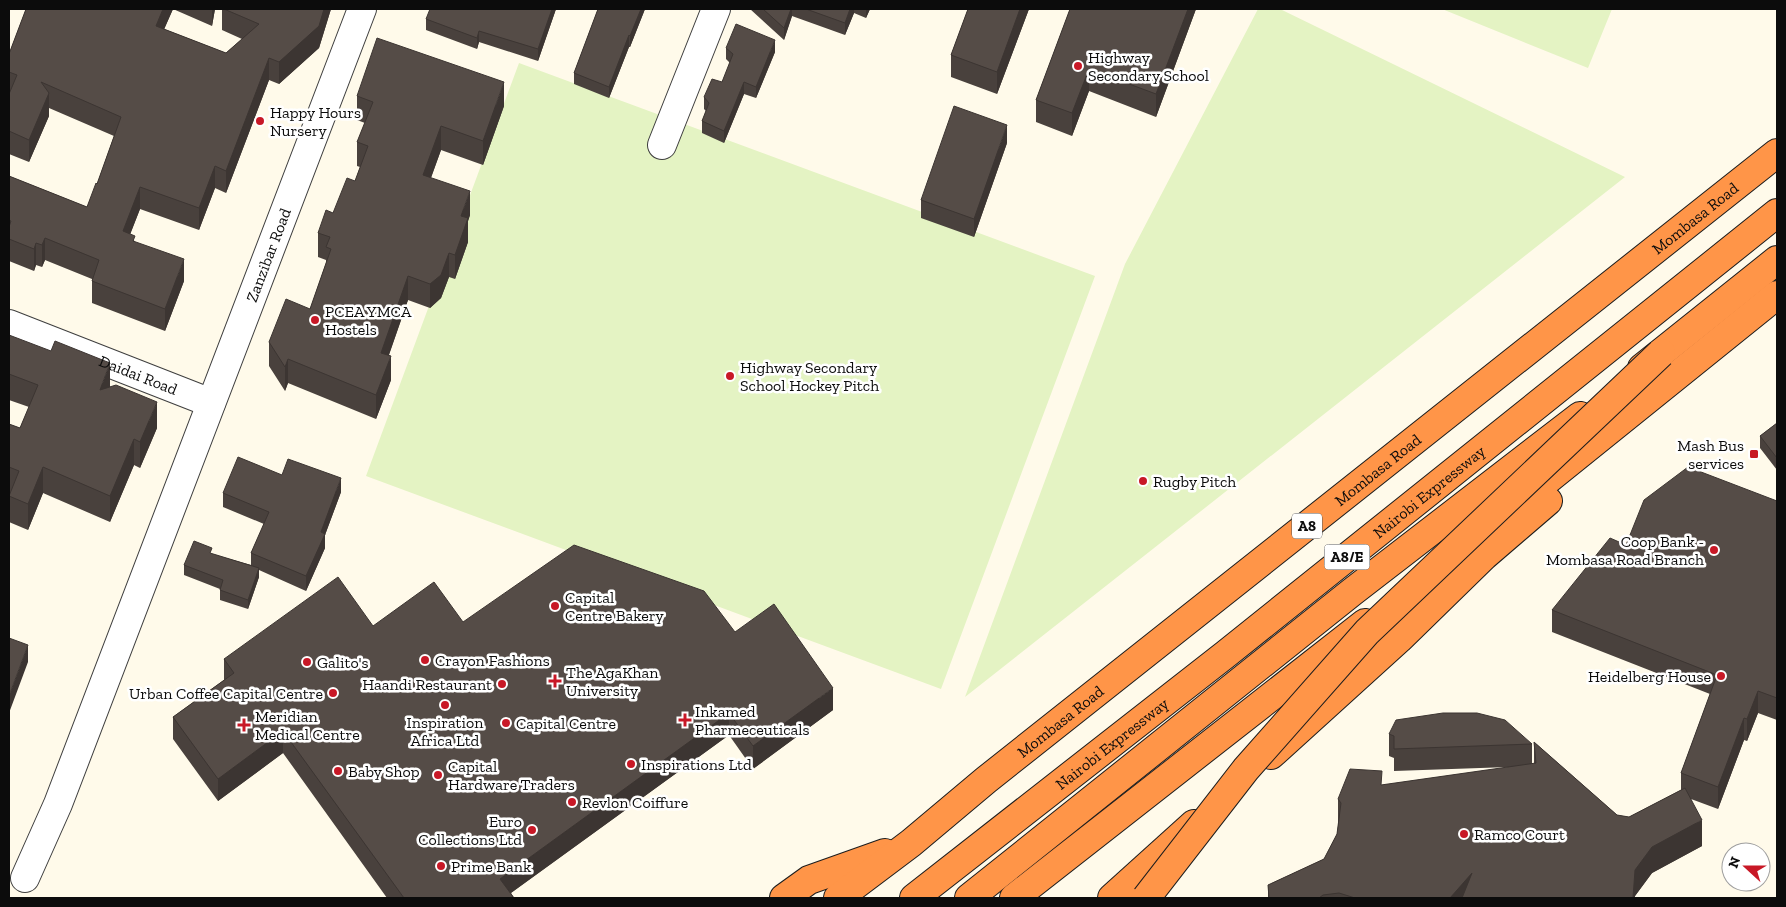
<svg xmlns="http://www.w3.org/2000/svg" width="1786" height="907" viewBox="0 0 1786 907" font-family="'Zilla Slab',serif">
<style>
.pitch{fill:#e4f3c3}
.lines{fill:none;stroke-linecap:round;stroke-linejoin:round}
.minor-casing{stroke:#3f3f3f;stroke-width:30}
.highway-casing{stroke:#1d1d1d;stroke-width:30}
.minor{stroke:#fff;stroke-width:28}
.highway{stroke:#ff9548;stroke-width:28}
.highway-bridge-casing{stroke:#1d1d1d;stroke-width:30;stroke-linecap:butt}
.highway-bridge{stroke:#ff9548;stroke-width:28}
.wall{fill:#49413d}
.shaded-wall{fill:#3c3532}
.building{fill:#554c47;stroke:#3c3532}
.poi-dot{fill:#c81826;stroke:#fff;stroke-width:2}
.labels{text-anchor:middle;stroke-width:5;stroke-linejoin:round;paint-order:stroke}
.shield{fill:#fff;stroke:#555;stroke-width:1}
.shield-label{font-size:15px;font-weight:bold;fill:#0c0c0c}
.poi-label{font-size:16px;fill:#0c0c0c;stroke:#fff;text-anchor:start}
.street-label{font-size:16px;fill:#0c0c0c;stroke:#fff}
</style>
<rect width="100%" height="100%" fill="#fffaea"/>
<path class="pitch" d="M1258 9H1280L1625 177 965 697 1125 264Z
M1442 9H1612L1588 68Z
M519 63 1095 276 941 689 366 476Z"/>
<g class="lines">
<defs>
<g id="minor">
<path d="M662 145 716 9"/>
<path id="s1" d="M9 324 211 403"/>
<path id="s2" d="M25 878 58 804 362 9"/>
</g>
<g id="highway">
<path d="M1642 368 1777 260"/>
<path d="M1515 506 1777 295"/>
<path d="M1271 755 1399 639 1484 556 1548 501"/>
<path d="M784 898 809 880 885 853"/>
<path id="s3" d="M838 898 911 843 986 780 1777 153"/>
<path id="s4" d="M914 898 1226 654 1777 213"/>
<path d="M969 898 1352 592 1580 416"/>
<path d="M1014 898 1365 623"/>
<path d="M1112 898 1194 824"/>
</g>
</defs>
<use href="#minor" class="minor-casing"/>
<use href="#highway" class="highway-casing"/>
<use href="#minor" class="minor"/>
<use href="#highway" class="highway"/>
<defs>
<path id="highway-bridge" d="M1146 898 1246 769 1367 632 1661 353"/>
</defs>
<use href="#highway-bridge" class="highway-bridge-casing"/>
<use href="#highway-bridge" class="highway-bridge"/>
</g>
<path class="wall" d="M26 9H215L212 26 173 9 164 29 226 53 242 39 222 30V9H331L319 48 279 84 269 80 226 193 215 188 199 230 140 209 130 234 135 242 184 281 165 331 92 303V279L45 260 42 267 36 265 34 271 9 261V176L87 207 97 184 114 136 49 108V116L29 162 9 154V54Z
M556 9 538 61 479 42 477 49 426 30V19Z
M598 9H645L630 47H629L609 98 574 84V73Z
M750 9H870L866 18 854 13 845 35 792 16 784 40Z
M968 9H1029L997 94 951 77V55Z
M1070 9H1196L1156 117 1089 91 1072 136 1036 122V100Z
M726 48 775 52 756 98 744 94 724 143 702 133V121L706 111 704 109V97L722 82 730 63 726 59Z
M357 96 504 106 483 165 441 150 431 178 470 215 468 221V242L455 279 449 277 441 298 430 308 408 300 389 355 391 380 376 419 288 383 285 391 269 366V342L310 309 326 263V260L318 257V233L333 213 355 181 360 167 357 166V142L365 123 357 120Z
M1007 143 974 237 921 218V200Z
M9 335 110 387 157 428 140 468 134 465 110 522 43 493 28 530 9 522V496L10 494 9 493V424L20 428 29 407 9 400Z
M1777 423V470L1760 448V436Z
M282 475 341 492 325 535V548L306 591 259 570V577L248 609 220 600V589L184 575V565L212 554 251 565V553L264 524 223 507V493Z
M1777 501V720L1758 713 1747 741 1744 740 1718 809 1691 799 1702 846 1652 873 1635 896V898H1268V885L1324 859 1337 834 1338 826V799L1382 785 1509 767 1394 771V758L1389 756V734L1532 744V764H1534V742L1617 815 1629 817 1681 790V773L1710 694 1552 632V610L1626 545Z
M463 622 735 632 833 710 753 769 729 735 511 893 514 898H387L283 753 218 801 173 739V717L224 680V659L373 626Z"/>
<path class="shaded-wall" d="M163 9H173L156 48V26Z
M212 9H215L212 26Z
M324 9H331L319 48 279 84V62Z
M552 9H556L538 61V49Z
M641 9H645L630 47V36Z
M791 9H792V16L784 40V28Z
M850 9H854V13L845 35V23Z
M866 9H870L866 18Z
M1020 9H1029L997 94V72Z
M1188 9H1196L1156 117V94Z
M479 31V42L477 49V38Z
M629 35V47L609 98V87Z
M775 40V52L756 98V87Z
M269 58V80L226 193V171Z
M1089 69V91L1072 136V113Z
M504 82V106L483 165V141Z
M744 82V94L724 143V131Z
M49 93V116L29 162V140Z
M1007 125V143L974 237V219Z
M441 126V150L423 199V175Z
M215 166V188L199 230V208Z
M140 187V209L123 253V231Z
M470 191V215L468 221V242L455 279V255L461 216Z
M45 238V260L42 267V245Z
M36 243V265L34 271V249Z
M449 253V277L441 298 430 308V284Z
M184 259V281L165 331V309Z
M408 276V300L381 377V353Z
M391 356V380L376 419V395Z
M288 359V383L285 391V367Z
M110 363V389L100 390Z
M157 402V428L140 468V442Z
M134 439V465L110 522V496Z
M43 467V493L28 530V504Z
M341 478V492L325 535V548L306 591V576L321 532Z
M259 568V577L248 609V600Z
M28 645V662L9 713V696Z
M833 688V710L753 769V746Z
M1758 691V713L1747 741V719Z
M729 713V735L504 898 500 879Z
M1744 718V740L1718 809V787Z
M283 731V753L218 801V779Z
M1702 820V846L1652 873 1635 896V898H1633L1635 870 1652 847Z
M1472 873V898H1450Z"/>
<path class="building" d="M26 9H163L156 26 226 53 259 24 224 9H324L319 26 279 62 269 58 226 171 215 166 199 208 140 187 123 231 135 236 133 241 184 259 165 309 92 281 99 260 45 238 42 245 36 243 34 249 9 239V227L11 221 9 220V176L87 207 96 183 97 184 121 117 41 82 49 93 29 140 9 131V94L17 75 9 72V54Z
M430 9H552L538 49 479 31 477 38 426 19Z
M598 9H641L630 36 629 35 609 87 574 73Z
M763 9H791L784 28Z
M806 9H850L845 23Z
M968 9H1020L997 72 951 55Z
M1070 9H1188L1156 94 1089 69 1072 113 1036 100Z
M736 24 775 40 756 87 744 82 724 131 702 121 709 103 704 97 712 79 722 82 733 54 726 48Z
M377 38 504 82 483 141 441 126 423 175 470 191 461 216 468 218 455 255 449 253 441 275 430 284 408 276 381 353 391 356 376 395 288 359 285 367 269 342 286 299 310 309 331 249 326 247 330 237 318 233 326 210 333 213 347 178 355 181 368 146 357 142 373 102 357 96Z
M954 106 1007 125 974 219 921 200Z
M9 335 51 351 55 341 110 363 100 390 116 385 157 402 140 442 134 439 110 496 43 467 28 504 9 496 19 471 9 467V424L20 428 38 385 9 374Z
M1777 423V458L1760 436Z
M238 457 282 475 288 459 341 478 321 532 325 534 306 576 251 553 269 512 223 493Z
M1688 467 1777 501V698L1758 691 1747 719 1744 718 1718 787 1681 773 1717 675 1552 610 1610 538 1626 545 1644 500Z
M194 541 212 548 210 553 259 568 248 600 220 590 223 580 184 565Z
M574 545 704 591 735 632 774 604 833 688 753 746 729 713 500 879 514 898H404L283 731 218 779 173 717 234 673 224 659 338 577 373 626 434 582 463 622Z
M9 638 28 645 9 696Z
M1443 713H1477L1505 720 1532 744 1394 749V736L1389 734 1396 720Z
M1534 742 1617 815 1629 817 1685 788 1702 820 1652 847 1635 870 1633 898H1462L1472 873 1450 898H1355L1339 893 1323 895 1319 898H1269L1268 885 1324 859 1337 834 1341 803 1338 799 1350 769 1382 771 1381 785 1536 763Z"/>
<g class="poi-dot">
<circle cx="1078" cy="66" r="5"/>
<circle cx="260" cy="121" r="5"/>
<circle cx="315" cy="320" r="5"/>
<circle cx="730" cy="376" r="5"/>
<rect x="1749" y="449" width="10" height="10" rx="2.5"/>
<circle cx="1143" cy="481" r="5"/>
<circle cx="1714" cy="550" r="5"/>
<circle cx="555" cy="606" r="5"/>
<circle cx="425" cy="660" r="5"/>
<circle cx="307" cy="662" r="5"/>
<circle cx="1721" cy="676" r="5"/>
<path d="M552.5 673.5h5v5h5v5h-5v5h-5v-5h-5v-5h5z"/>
<circle cx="502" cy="684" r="5"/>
<circle cx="333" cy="693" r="5"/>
<circle cx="445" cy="705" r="5"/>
<path d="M682.5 712.5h5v5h5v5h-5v5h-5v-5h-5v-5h5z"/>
<circle cx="506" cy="723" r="5"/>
<path d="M241.5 717.5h5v5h5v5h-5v5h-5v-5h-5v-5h5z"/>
<circle cx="631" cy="764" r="5"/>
<circle cx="338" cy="771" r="5"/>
<circle cx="438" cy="775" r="5"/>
<circle cx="572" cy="802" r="5"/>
<circle cx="532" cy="830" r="5"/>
<circle cx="1464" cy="834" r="5"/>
<circle cx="441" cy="866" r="5"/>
</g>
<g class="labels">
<g class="shield">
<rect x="1292" y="513.5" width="30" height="25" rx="4"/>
<rect x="1324.5" y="544.5" width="45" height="25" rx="4"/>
</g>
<g class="shield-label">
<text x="1307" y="531">A8</text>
<text x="1347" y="562">A8/E</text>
</g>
<g class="poi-label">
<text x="1088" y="63">Highway<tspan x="1088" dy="18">Secondary School</tspan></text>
<text x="270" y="118">Happy Hours<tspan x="270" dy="18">Nursery</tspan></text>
<text x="325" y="317">PCEA YMCA<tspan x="325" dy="18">Hostels</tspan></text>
<text x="740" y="373">Highway Secondary<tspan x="740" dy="18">School Hockey Pitch</tspan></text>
<text x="1744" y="451" text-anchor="end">Mash Bus<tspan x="1744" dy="18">services</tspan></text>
<text x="1153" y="487">Rugby Pitch</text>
<text x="1704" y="547" text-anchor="end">Coop Bank -<tspan x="1704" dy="18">Mombasa Road Branch</tspan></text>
<text x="565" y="603">Capital<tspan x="565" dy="18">Centre Bakery</tspan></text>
<text x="435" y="666">Crayon Fashions</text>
<text x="317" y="668">Galito's</text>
<text x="566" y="678">The AgaKhan<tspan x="566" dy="18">University</tspan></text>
<text x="1711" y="682" text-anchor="end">Heidelberg House</text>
<text x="492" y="690" text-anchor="end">Haandi Restaurant</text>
<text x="323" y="699" text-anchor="end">Urban Coffee Capital Centre</text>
<text x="695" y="717">Inkamed<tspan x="695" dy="18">Pharmeceuticals</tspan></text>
<text x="255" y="722">Meridian<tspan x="255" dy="18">Medical Centre</tspan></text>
<text x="445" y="728" text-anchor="middle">Inspiration<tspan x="445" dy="18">Africa Ltd</tspan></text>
<text x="516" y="729">Capital Centre</text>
<text x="641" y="770">Inspirations Ltd</text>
<text x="448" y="772">Capital<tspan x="448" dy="18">Hardware Traders</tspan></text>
<text x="348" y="777">Baby Shop</text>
<text x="582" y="808">Revlon Coiffure</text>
<text x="522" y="827" text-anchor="end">Euro<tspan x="522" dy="18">Collections Ltd</tspan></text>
<text x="1474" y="840">Ramco Court</text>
<text x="451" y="872">Prime Bank</text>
</g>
<g class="street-label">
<text dy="6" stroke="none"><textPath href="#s3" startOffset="1094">Mombasa Road</textPath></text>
<text dy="6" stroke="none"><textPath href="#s2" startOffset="669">Zanzibar Road</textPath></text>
<text dy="6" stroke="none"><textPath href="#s1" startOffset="139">Daidai Road</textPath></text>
<text dy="6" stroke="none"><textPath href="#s3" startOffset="689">Mombasa Road</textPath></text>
<text dy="6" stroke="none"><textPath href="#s4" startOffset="656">Nairobi Expressway</textPath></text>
<text dy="6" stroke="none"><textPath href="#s3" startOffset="284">Mombasa Road</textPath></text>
<text dy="6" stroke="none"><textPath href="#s4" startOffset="251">Nairobi Expressway</textPath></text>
</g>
</g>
<rect width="1786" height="907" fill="none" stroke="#0c0c0c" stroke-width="20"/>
<g transform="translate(1746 867) rotate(291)"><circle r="24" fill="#ffffff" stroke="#9e9e9e"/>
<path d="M0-4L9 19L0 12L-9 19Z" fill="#c81826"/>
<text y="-8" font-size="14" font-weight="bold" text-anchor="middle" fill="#0c0c0c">N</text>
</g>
</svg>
